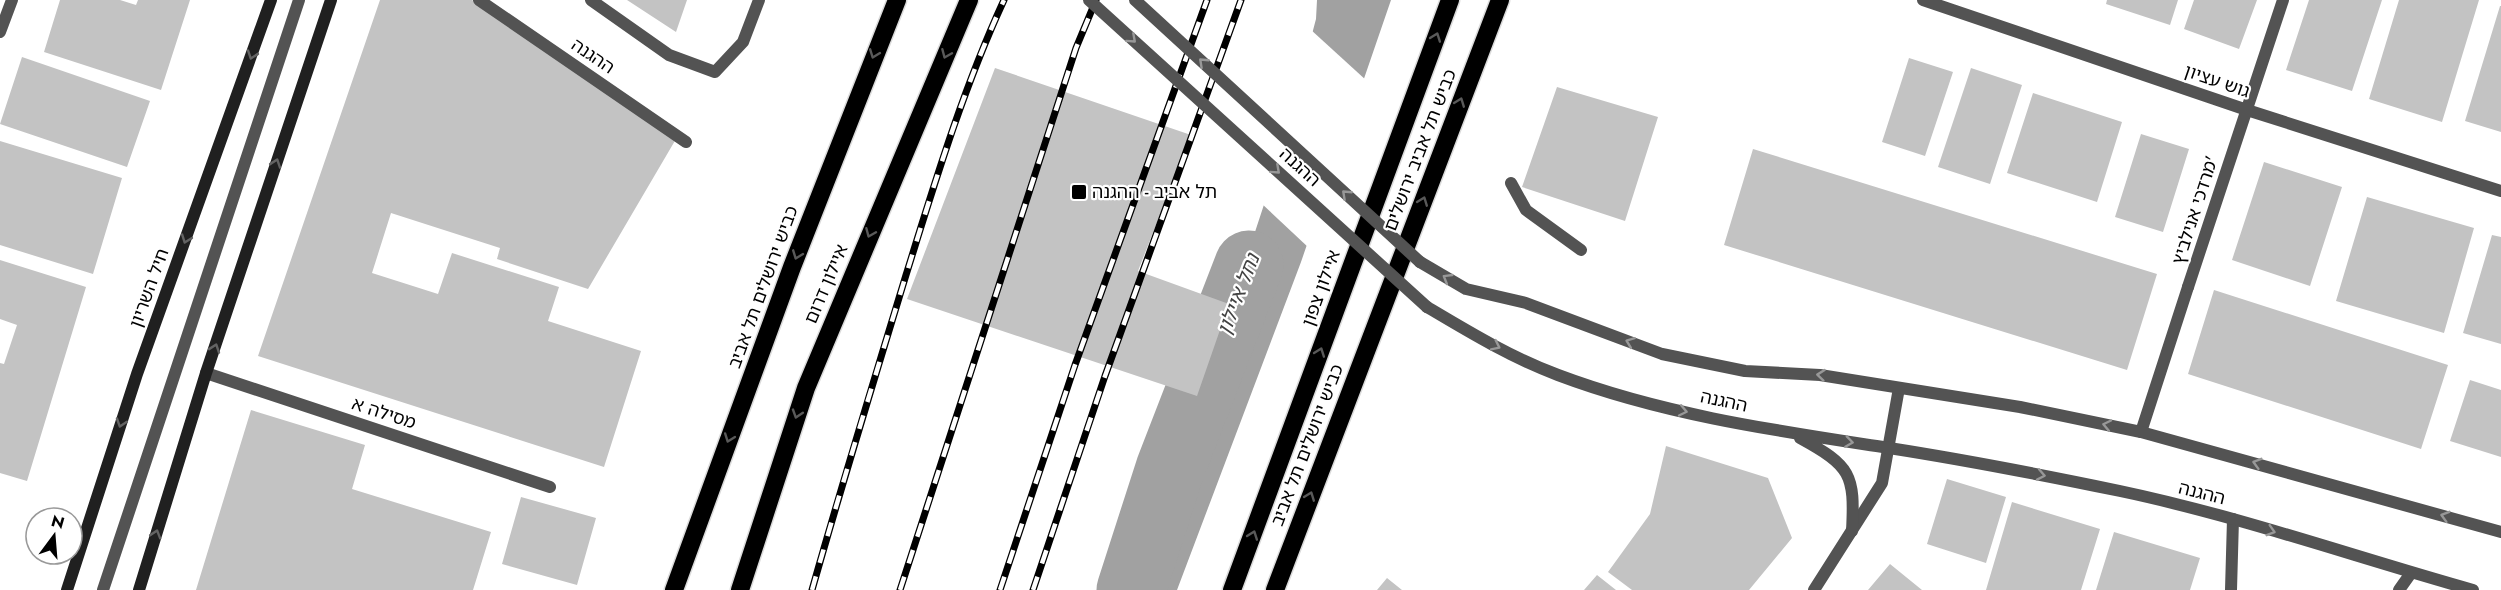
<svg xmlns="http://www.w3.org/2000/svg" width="2501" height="590" viewBox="0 0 2501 590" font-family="Jost,'Noto Sans Hebrew',sans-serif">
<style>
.water{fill:#a1a1a1}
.pier{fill:#fff}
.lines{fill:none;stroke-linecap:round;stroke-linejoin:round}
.river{stroke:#a1a1a1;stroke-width:69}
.building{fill:#c3c3c3}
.motorway-casing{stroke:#dbdbdb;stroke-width:21}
.service{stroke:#535353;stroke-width:12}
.pedestrian{stroke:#535353;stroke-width:12}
.minor{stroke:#535353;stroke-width:12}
.tertiary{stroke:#535353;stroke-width:12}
.secondary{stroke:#202020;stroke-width:12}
.motorway{stroke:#000;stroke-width:18}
.rail-casing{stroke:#000;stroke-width:7}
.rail{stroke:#fff;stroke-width:4.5;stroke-dasharray:14;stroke-linecap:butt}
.tertiary-bridge{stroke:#535353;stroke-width:12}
.oneway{stroke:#595959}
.oneway2{stroke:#989898}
.oneway3{stroke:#636363}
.poi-dot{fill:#000;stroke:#fff;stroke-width:2}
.labels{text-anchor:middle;stroke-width:4.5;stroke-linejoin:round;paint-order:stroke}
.street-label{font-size:18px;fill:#000;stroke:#fff}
.poi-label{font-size:18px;fill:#000;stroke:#fff;text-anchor:start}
.water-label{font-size:20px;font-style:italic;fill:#424242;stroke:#fff}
</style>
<rect width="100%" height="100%" fill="#fff"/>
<path class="water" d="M1317 0H1391L1301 262 1177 590H1114L1138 535 1154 539 1279 159 1316 19Z"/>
<path class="pier" d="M1310 29 1367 81 1309 248 1261 203Z"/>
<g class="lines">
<path class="river" d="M1131 590 1170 469 1249 265"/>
</g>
<path class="building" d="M60 0H120L136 5 138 0H190L161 90 44 52Z
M380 0H472L676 139 588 289 497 259 500 248 391 213 372 273 438 294 452 253 559 287 548 321 641 351 604 467 258 356Z
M627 0H687L676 32Z
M2107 0H2178L2170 25 2106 4Z
M2194 0H2257L2239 49 2184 29Z
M2309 0H2382L2352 91 2286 70Z
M2399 0H2479L2442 122 2369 99Z
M2500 6H2501V132L2465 121Z
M22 57 150 101 127 167 0 124Z
M1909 58 1953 72 1925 156 1882 142Z
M995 68 1191 135 1138 271 1229 304 1197 396 907 299Z
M1971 68 2022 85 1990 184 1938 167Z
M1557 87 1658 117 1625 221 1522 187Z
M2033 93 2122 122 2097 202 2007 173Z
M2141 134 2189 149 2163 232 2115 217Z
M0 141 122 178 93 274 0 245Z
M1753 149 2157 274 2127 370 1724 245Z
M2264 162 2342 187 2310 286 2232 260Z
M2367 197 2474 228 2444 333 2336 301Z
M2492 235 2501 237V344L2463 333Z
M0 260 86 287 27 481 0 473V363L4 364 17 325 0 319Z
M2214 290 2448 365 2421 449 2188 374Z
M2470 380 2501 390V457L2450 441Z
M251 410 365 445 352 489 491 532 473 590H196Z
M1666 446 1768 478 1792 538 1749 590H1632L1608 572 1650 514Z
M1947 479 2006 497 1986 563 1927 544Z
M521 497 596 518 577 585 502 564Z
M2012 502 2100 529 2081 590H1986Z
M2114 532 2200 558 2190 590H2096Z
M1890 564 1922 590H1868Z
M1597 575 1616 590H1584Z
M1387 578 1402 590H1377Z"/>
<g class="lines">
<defs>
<path id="motorway" d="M674 590 792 267 897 0
M740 590 806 388 969 0
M1232 590 1450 0
M1275 590 1500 0"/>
</defs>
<use href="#motorway" class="motorway-casing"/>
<path class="service" d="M591 0 669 55 715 72 743 42 759 0
M103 590 299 0
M2231 590 2233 519
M2399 590 2411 573"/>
<path class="pedestrian" d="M2141 432 2188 287"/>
<path class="minor" d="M479 0 686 142
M1923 0 2247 110 2501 191
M0 32 12 0
M1511 183 1526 210 1581 250
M2188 287 2283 0
M206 373 550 487
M1814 590 1882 483 1899 388"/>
<path class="tertiary" d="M1420 262 1466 289 1526 303 1662 354 1745 371 1820 375 2020 407 2141 432 2501 532
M1427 307C1469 332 1512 358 1558 375 1664 415 1778 431 1889 448 1966 460 2043 475 2120 491 2239 516 2355 557 2473 590
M1800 438C1851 466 1855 474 1852 531"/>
<path class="secondary" d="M67 590 137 374 271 0
M139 590 206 373 331 0"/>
<use href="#motorway" class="motorway"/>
<defs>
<path id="rail" d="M812 590C842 484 874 380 906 275 935 182 963 89 1004 0
M900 590 1076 48 1096 0
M1000 590 1075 365 1207 0
M1033 590 1105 376 1241 0"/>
</defs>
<use href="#rail" class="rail-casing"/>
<use href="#rail" class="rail"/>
<path class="tertiary-bridge" d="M1089 0 1427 307
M1135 0 1420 262"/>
</g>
<defs><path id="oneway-chevron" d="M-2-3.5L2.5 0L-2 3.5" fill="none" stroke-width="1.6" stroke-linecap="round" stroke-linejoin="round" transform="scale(1.5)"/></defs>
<g class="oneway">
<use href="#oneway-chevron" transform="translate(1436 37) rotate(-70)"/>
<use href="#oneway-chevron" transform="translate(874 54) rotate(111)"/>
<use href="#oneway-chevron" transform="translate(946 54) rotate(113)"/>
<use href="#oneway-chevron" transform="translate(1460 102) rotate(-69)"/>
<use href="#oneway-chevron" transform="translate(1423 201) rotate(-69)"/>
<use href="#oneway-chevron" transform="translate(870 233) rotate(113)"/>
<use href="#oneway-chevron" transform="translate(797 255) rotate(111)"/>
<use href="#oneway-chevron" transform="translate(1320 352) rotate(-70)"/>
<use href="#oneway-chevron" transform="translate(797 414) rotate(108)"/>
<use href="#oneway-chevron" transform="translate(729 438) rotate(110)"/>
<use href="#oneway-chevron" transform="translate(1310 496) rotate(-69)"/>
<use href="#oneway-chevron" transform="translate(1253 535) rotate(-70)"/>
</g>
<g class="oneway2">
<use href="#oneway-chevron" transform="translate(1132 39) rotate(42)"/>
<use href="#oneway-chevron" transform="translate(1203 62) rotate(-137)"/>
<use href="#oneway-chevron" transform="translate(1276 170) rotate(42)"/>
<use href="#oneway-chevron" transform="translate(1346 194) rotate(-137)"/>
<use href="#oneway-chevron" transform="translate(1447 278) rotate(-149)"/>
<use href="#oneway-chevron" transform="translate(1630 342) rotate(-159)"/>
<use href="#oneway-chevron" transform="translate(1496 346) rotate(26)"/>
<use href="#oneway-chevron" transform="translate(1821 375) rotate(-174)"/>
<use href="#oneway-chevron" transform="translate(1683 411) rotate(12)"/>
<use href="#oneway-chevron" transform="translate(2107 425) rotate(-168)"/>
<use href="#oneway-chevron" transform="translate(1849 442) rotate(8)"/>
<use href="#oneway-chevron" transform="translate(2257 463) rotate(-164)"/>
<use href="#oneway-chevron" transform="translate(2041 475) rotate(11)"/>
<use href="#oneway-chevron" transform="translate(2445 516) rotate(-164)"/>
<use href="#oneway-chevron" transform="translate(2271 531) rotate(17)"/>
</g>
<g class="oneway3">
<use href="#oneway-chevron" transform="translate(252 55) rotate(109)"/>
<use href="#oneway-chevron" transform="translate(276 163) rotate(-71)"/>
<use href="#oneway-chevron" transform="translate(186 239) rotate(110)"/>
<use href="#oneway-chevron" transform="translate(215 348) rotate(-71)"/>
<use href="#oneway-chevron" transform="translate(121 423) rotate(108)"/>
<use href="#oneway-chevron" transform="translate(156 534) rotate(-73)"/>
</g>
<rect class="poi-dot" x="1071" y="184" width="16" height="16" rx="3"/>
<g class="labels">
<g class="street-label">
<text transform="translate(593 56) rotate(34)" y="6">ההגנה</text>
<text transform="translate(2217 81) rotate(19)" y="6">גוש עציון</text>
<text transform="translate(1420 150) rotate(-69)" y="6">כביש תל אביב ירושלים</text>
<text transform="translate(1300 167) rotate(42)" y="6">ההגנה</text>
<text transform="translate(2195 210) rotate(-72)" y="6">מרדכי אנילביץ'</text>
<text transform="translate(826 284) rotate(-67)" y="6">איילון דרום</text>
<text transform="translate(763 287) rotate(-70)" y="6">כביש ירושלים תל אביב</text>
<text transform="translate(149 288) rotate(-70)" y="6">חיל השריון</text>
<text transform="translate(1321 288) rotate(-70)" y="6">איילון צפון</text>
<text transform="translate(1724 401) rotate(12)" y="6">ההגנה</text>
<text transform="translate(384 413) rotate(18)" y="6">מסילה א</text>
<text transform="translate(1307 445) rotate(-69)" y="6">כביש ירושלים תל אביב</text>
<text transform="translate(2202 493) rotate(14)" y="6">ההגנה</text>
</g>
<g class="poi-label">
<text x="1092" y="198">תל אביב - ההגנה</text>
</g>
<g class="water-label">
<text transform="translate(1238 294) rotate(-69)" y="7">נחל איילון</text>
</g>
</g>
<g transform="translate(54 536) rotate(16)"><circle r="28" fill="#ffffff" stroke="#999999" stroke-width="1.5"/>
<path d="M0-4.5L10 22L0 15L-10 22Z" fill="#000000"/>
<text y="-9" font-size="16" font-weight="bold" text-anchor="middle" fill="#000000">N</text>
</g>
</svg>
